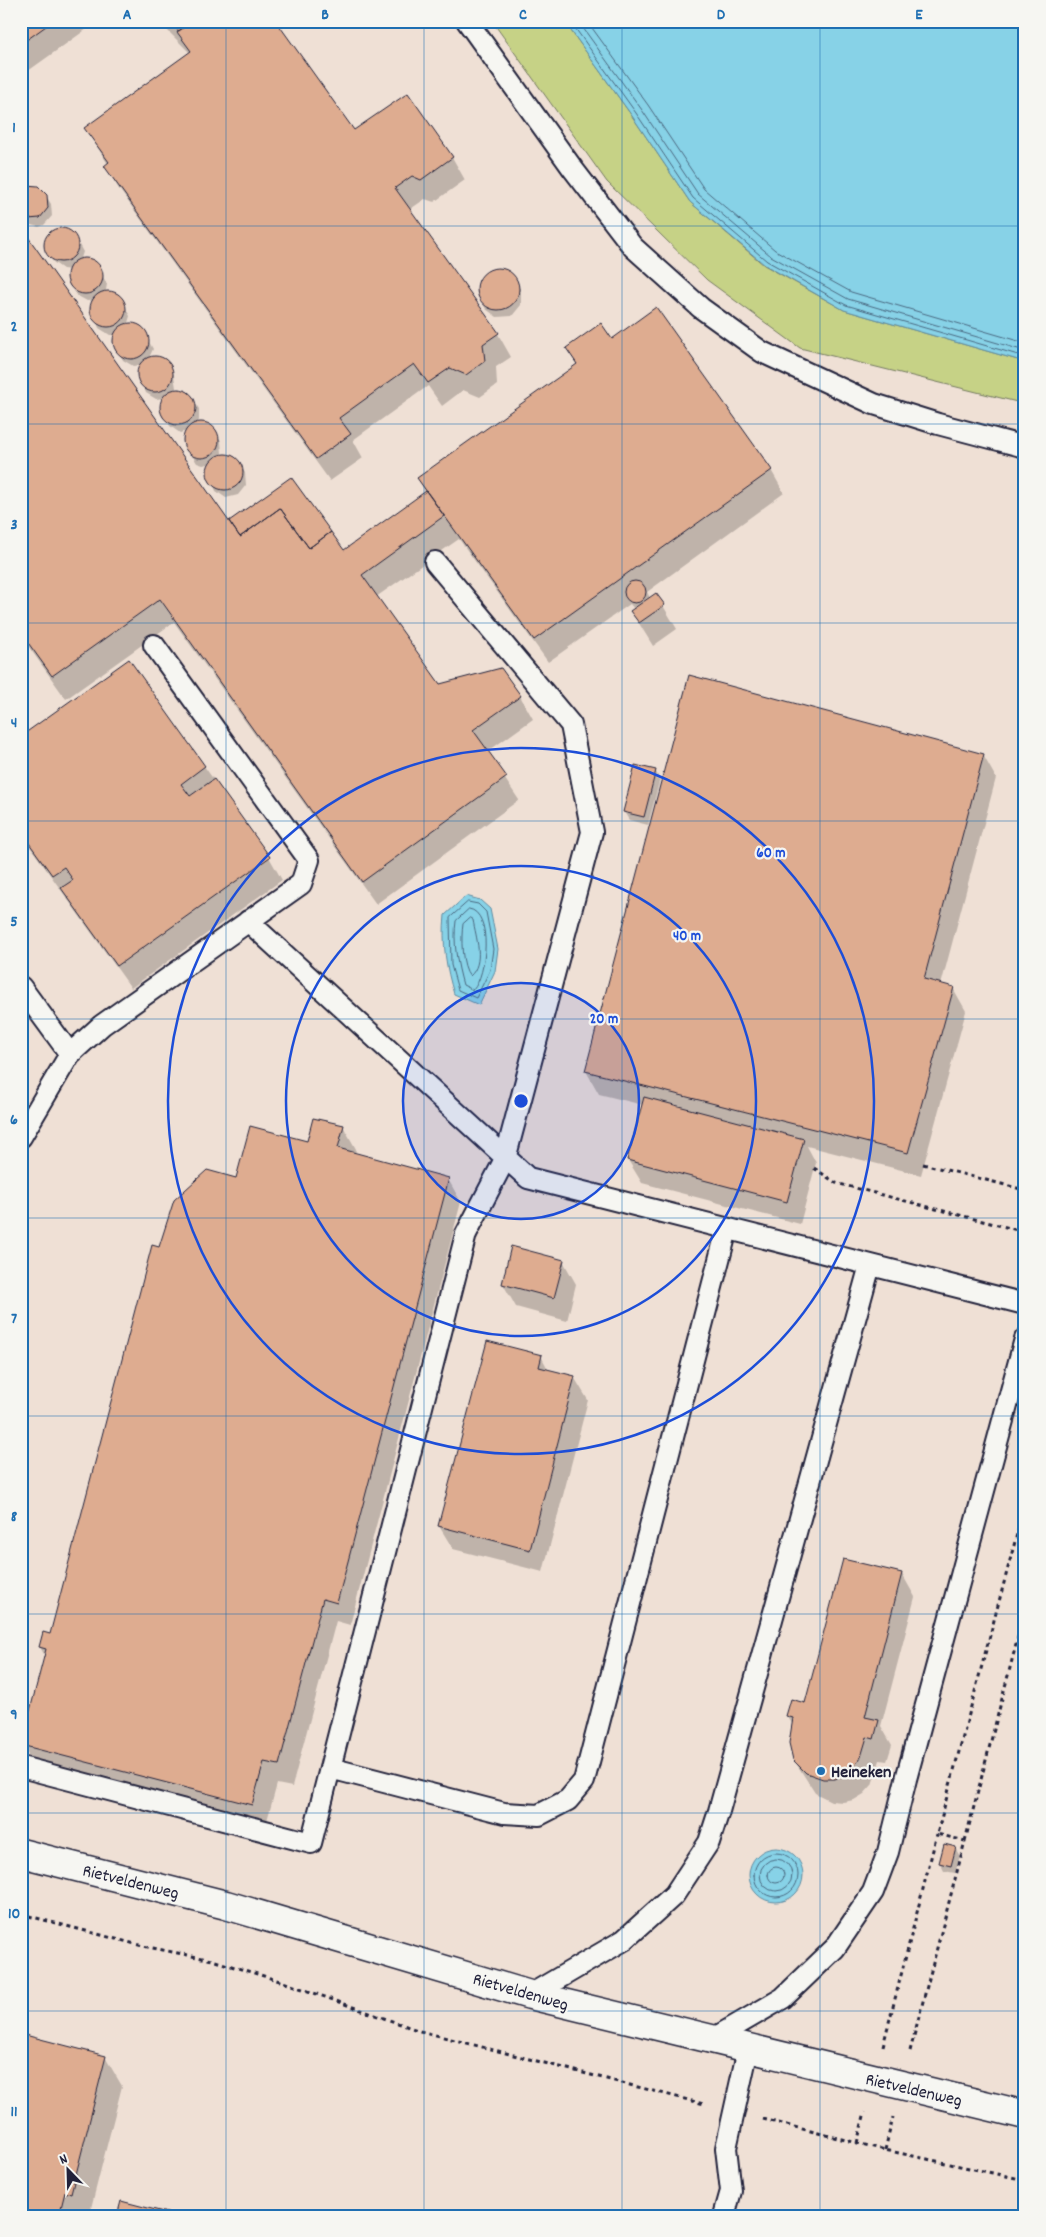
<svg xmlns="http://www.w3.org/2000/svg" width="1046" height="2237" viewBox="0 0 1046 2237" font-family="Dekko,sans-serif">
<style>
.built{fill:#efe0d5}
.green{fill:#c6d286;stroke:#747a60}
.water{fill:#87d2e7;stroke:#5f8ca2}
.shadow{fill:#0003}
.lines{fill:none;stroke-linecap:round;stroke-linejoin:round}
.shore{stroke:#4a6880;stroke-width:1}
.building{fill:#deac90;stroke:#22223b}
.lane-casing{stroke:#22223b;stroke-width:24}
.secondary-casing{stroke:#22223b;stroke-width:31}
.path{stroke:#22223b;stroke-width:3;stroke-dasharray:4 4;stroke-linecap:butt}
.lane{stroke:#f6f6f2;stroke-width:20}
.secondary{stroke:#f6f6f2;stroke-width:28}
.grid{fill:none;stroke:#1f6fb2;stroke-width:1;stroke-opacity:0.55}
.ring{fill:none;stroke:#1d4ed8;stroke-width:2.5}
.poi-dot{fill:#1f6fb2;stroke:#f6f6f2;stroke-width:2}
.labels{text-anchor:middle;stroke-width:4.5;stroke-linejoin:round;paint-order:stroke}
.poi-label{font-size:18px;font-weight:bold;fill:#22223b;stroke:#f6f6f2;text-anchor:start}
.street-label{font-size:18px;fill:#22223b;stroke:#f6f6f2}
.centre{fill:#1d4ed8;stroke:#f6f6f2;stroke-width:2.5}
.ring-label{font-size:15px;text-anchor:middle;font-weight:bold;fill:#1d4ed8;stroke:#f6f6f2;stroke-width:4.5;stroke-linejoin:round;paint-order:stroke}
.neatline{fill:none;stroke:#1f6fb2;stroke-width:2}
.grid-label{font-size:16px;text-anchor:middle;font-weight:bold;fill:#1f6fb2}
</style>
<rect width="100%" height="100%" fill="#f6f6f2"/>
<filter id="ink" filterUnits="userSpaceOnUse"><feTurbulence type="fractalNoise" baseFrequency=".02" numOctaves="2"/><feDisplacementMap in="SourceGraphic" scale="10" xChannelSelector="R" yChannelSelector="G"/><feConvolveMatrix kernelMatrix="1 2 1 2 8 2 1 2 1" color-interpolation-filters="sRGB"/></filter>
<g filter="url(#ink)">
<path class="built" d="M21 21H654L1025 334V2216H21Z"/>
<path class="green" d="M492 21H564L632 116 690 202 764 265 844 310 1025 362V404L800 348 707 280 607 182Z"/>
<path class="water" d="M564 21H1025V362L844 310 765 265 690 202 632 116Z
M466 896 480 900 490 909 498 949 495 971 479 1005 454 994C446 968 442 943 445 915Z
M749 1875a27 27 0 1 1 54 0a27 27 0 1 1-54 0Z"/>
<path class="shadow" d="M21 21H98L21 76Z
M158 21H191L354 132 452 157 465 180 434 202 425 199 409 210 498 334 511 357 496 367 497 385 480 397 463 390 442 406 428 386 353 440 363 458 330 481 119 189 105 166 108 164 86 129 190 53Z
M46 196 51 204 52 216 44 225 39 227 27 224 21 216Z
M62 228 73 233 77 241 83 252 80 261 85 260 96 264 107 284 106 290 102 294 108 292 119 297 130 316 127 326 131 325 142 329 153 349 149 358H161L170 367 174 375 176 388 173 392H185L194 401 199 409V420L197 424H207L216 432 221 441 222 453 218 458 225 455 236 460 240 465 245 473 246 485 238 495 226 498 216 491 208 470 212 463 203 465 197 463 185 444 186 431 180 433 170 426 165 418 162 406 164 398 156 399 146 393 138 373 140 365 133 366 123 360 115 346 117 335H110L99 328 91 307 95 300 87 301 76 295 68 275 71 270 63 269 53 262 45 243 51 232Z
M21 230 232 527 344 552 426 493 418 479 577 365 567 349 611 340 771 470 784 493 647 592 650 598 656 594 677 629 653 646 632 612 635 610 630 604 548 662 459 539 376 597 440 686 520 696 533 719 487 752 519 800 376 904 174 622 66 699 21 636Z
M492 270 506 271 521 290V305L512 316 497 317 486 309 481 300 478 286 481 279Z
M129 661 269 857 282 880 131 988 21 834V738Z
M983 755 996 778 941 985 953 988 966 1011 921 1175 807 1146 816 1163 800 1224 642 1183 628 1160 643 1105 599 1094 586 1071Z
M655 771 660 779 648 825 629 820 624 812Z
M343 1126 356 1149 355 1154 448 1179 461 1202 350 1625 336 1621 292 1787 277 1784 265 1828 35 1768 22 1745 45 1656 40 1647 51 1635 160 1248 237 1180Z
M563 1261 576 1284 567 1321 516 1307 503 1284Z
M541 1356 549 1371 574 1377 588 1400 543 1572 453 1549 439 1526Z
M902 1574 915 1597 881 1726 892 1745 887 1761 880 1760 872 1785 864 1794 854 1800 843 1802 831 1801 815 1793 794 1760 793 1725 787 1716 806 1705Z
M955 1848 960 1856 955 1873 944 1871 940 1863Z
M105 2057 122 2086 89 2216H21Z"/>
<g class="lines">
<path class="shore" d="M570 21 636 113 693 198 767 261 846 305 1025 357
M578 21 642 110 698 194 771 256 848 299 1025 351
M587 21 648 105 704 189 775 250 851 292 1025 343
M468 902 478 904 486 912 493 949 490 970 476 998 458 990 451 965 450 918Z
M469 909C493 912 487 975 473 990L463 985C457 964 453 942 456 921Z
M470 918 473 920C476 937 485 963 470 976 461 966 461 937 463 924Z
M754 1875a22 22 0 1 1 44 0a22 22 0 1 1-44 0Z
M760 1875a16 16 0 1 1 32 0a16 16 0 1 1-32 0Z
M768 1875a8 8 0 1 1 16 0a8 8 0 1 1-16 0Z"/>
</g>
<path class="building" d="M21 21H53L21 44Z
M168 21H192L179 31Z
M192 21H276L354 130 408 93 453 157 421 180 412 176 395 188 499 333 483 344 485 361 466 375 450 368 428 383 414 364 339 418 351 434 316 459 104 166 109 162 84 128 191 51 177 32Z
M26 185 38 186 47 195 48 208 40 218 28 219 21 217V188Z
M21 227 240 537 280 508 309 548 331 532 344 550 426 491 444 516 362 575 440 684 501 668 521 696 473 730 507 777 362 882 160 599 52 676 21 633Z
M44 245a17 17 0 1 1 34 0a17 17 0 1 1-34 0Z
M67 276a18 18 0 1 1 36 0a18 18 0 1 1-36 0Z
M477 289a21 21 0 1 1 42 0a21 21 0 1 1-42 0Z
M90 309a18 18 0 1 1 36 0a18 18 0 1 1-36 0Z
M656 307 772 470 534 640 417 478 577 364 566 348 601 323 612 339Z
M113 341a18 18 0 1 1 36 0a18 18 0 1 1-36 0Z
M137 374a18 18 0 1 1 36 0a18 18 0 1 1-36 0Z
M160 407a18 18 0 1 1 36 0a18 18 0 1 1-36 0Z
M183 440a18 18 0 1 1 36 0a18 18 0 1 1-36 0Z
M207 472a18 18 0 1 1 36 0a18 18 0 1 1-36 0Z
M291 477 331 532 309 548 280 508 240 537 229 521Z
M624 592a11 11 0 1 1 22 0a11 11 0 1 1-22 0Z
M656 593 665 605 639 623 630 611Z
M129 659 205 766 181 784 190 796 214 779 270 857 117 966 61 888 73 880 64 867 52 875 21 832V736Z
M689 675 984 754 924 979 954 987 908 1153 585 1071Z
M635 765 656 770 644 817 623 812Z
M644 1097 804 1139 787 1202 627 1160Z
M313 1118 344 1125 338 1148 449 1178 337 1603 323 1599 279 1765 264 1762 252 1805 21 1745 46 1649 39 1647 43 1632 50 1634 152 1245 159 1247 174 1200 207 1170 236 1178 250 1126 307 1141Z
M511 1246 564 1260 554 1298 502 1284Z
M487 1341 542 1355 539 1367 575 1376 530 1550 438 1526Z
M843 1559 902 1573 865 1717 879 1720 874 1739 867 1737 861 1757 851 1771 835 1779H823L806 1773 793 1760 789 1743 793 1718 786 1716 791 1699 805 1703Z
M944 1844 956 1847 951 1866 939 1863Z
M21 2034 106 2056 71 2194 65 2192 59 2216H21Z
M121 2201 179 2216H117Z"/>
<g class="lines">
<defs>
<path id="lane" d="M467 21 573 169 633 247 701 308 762 352 874 404 938 424 1025 447
M248 921 528 1178 1025 1304
M21 987 70 1054
M21 1137 70 1054 102 1025 301 884 309 860 154 645
M21 1767 311 1843 466 1234 505 1159 592 832 571 725 435 562
M330 1768 504 1813 539 1815 568 1800 584 1781 727 1229
M530 1995 624 1940 674 1895 709 1842 719 1811 870 1265
M711 2040 783 1998 835 1948 873 1892 888 1852 906 1779 1025 1339
M724 2216 731 2191 726 2148 748 2049"/>
<path id="secondary" d="M21 1853 226 1905 530 1995 1025 2115"/>
</defs>
<use href="#lane" class="lane-casing"/>
<use href="#secondary" class="secondary-casing"/>
<path class="path" d="M923 1164 1025 1190
M814 1168 836 1183 1025 1232
M965 1841 1025 1610
M21 1914 143 1946 212 1960 283 1982 420 2031 704 2104
M883 2046 937 1834
M910 2051 965 1841 937 1834 1025 1504
M763 2119 885 2150 1025 2180
M857 2143 865 2112
M885 2150 893 2117"/>
<use href="#lane" class="lane"/>
<use href="#secondary" class="secondary"/>
</g>
</g>
<path class="grid" d="M226 21V2216M424 21V2216M622 21V2216M820 21V2216M21 226H1025M21 424H1025M21 623H1025M21 821H1025M21 1019H1025M21 1218H1025M21 1416H1025M21 1614H1025M21 1813H1025M21 2011H1025"/>
<circle cx="521" cy="1101" r="118" fill="#1d4ed8" fill-opacity=".12"/>
<g class="ring">
<circle cx="521" cy="1101" r="118"/>
<circle cx="521" cy="1101" r="235"/>
<circle cx="521" cy="1101" r="353"/>
</g>
<circle class="poi-dot" cx="821" cy="1771" r="5"/>
<g class="labels">
<g class="poi-label">
<text x="831" y="1777">Heineken</text>
</g>
<g class="street-label">
<text transform="translate(131 1881) rotate(14)" y="6">Rietveldenweg</text>
<text transform="translate(521 1991) rotate(16)" y="6">Rietveldenweg</text>
<text transform="translate(914 2089) rotate(13)" y="6">Rietveldenweg</text>
</g>
</g>
<circle cx="521" cy="1101" r="8" class="centre"/>
<g class="ring-label">
<text x="771" y="857">60 m</text>
<text x="687" y="940">40 m</text>
<text x="604" y="1023">20 m</text>
</g>
<rect width="1046" height="2237" fill="none" stroke="#f6f6f2" stroke-width="55"/>
<g transform="translate(68 2170) rotate(337)" stroke="#f6f6f2" stroke-width="4" paint-order="stroke">
<path d="M0-4L9 19L0 12L-9 19Z" fill="#22223b"/>
<text y="-8" font-size="14" font-weight="bold" text-anchor="middle" fill="#22223b">N</text>
</g>
<rect x="28" y="28" width="990" height="2182" class="neatline"/>
<g class="grid-label">
<text x="127" y="19">A</text>
<text x="325" y="19">B</text>
<text x="523" y="19">C</text>
<text x="721" y="19">D</text>
<text x="919" y="19">E</text>
<text x="14" y="132">1</text>
<text x="14" y="331">2</text>
<text x="14" y="529">3</text>
<text x="14" y="727">4</text>
<text x="14" y="926">5</text>
<text x="14" y="1124">6</text>
<text x="14" y="1323">7</text>
<text x="14" y="1521">8</text>
<text x="14" y="1719">9</text>
<text x="14" y="1918">10</text>
<text x="14" y="2116">11</text>
</g>
</svg>
